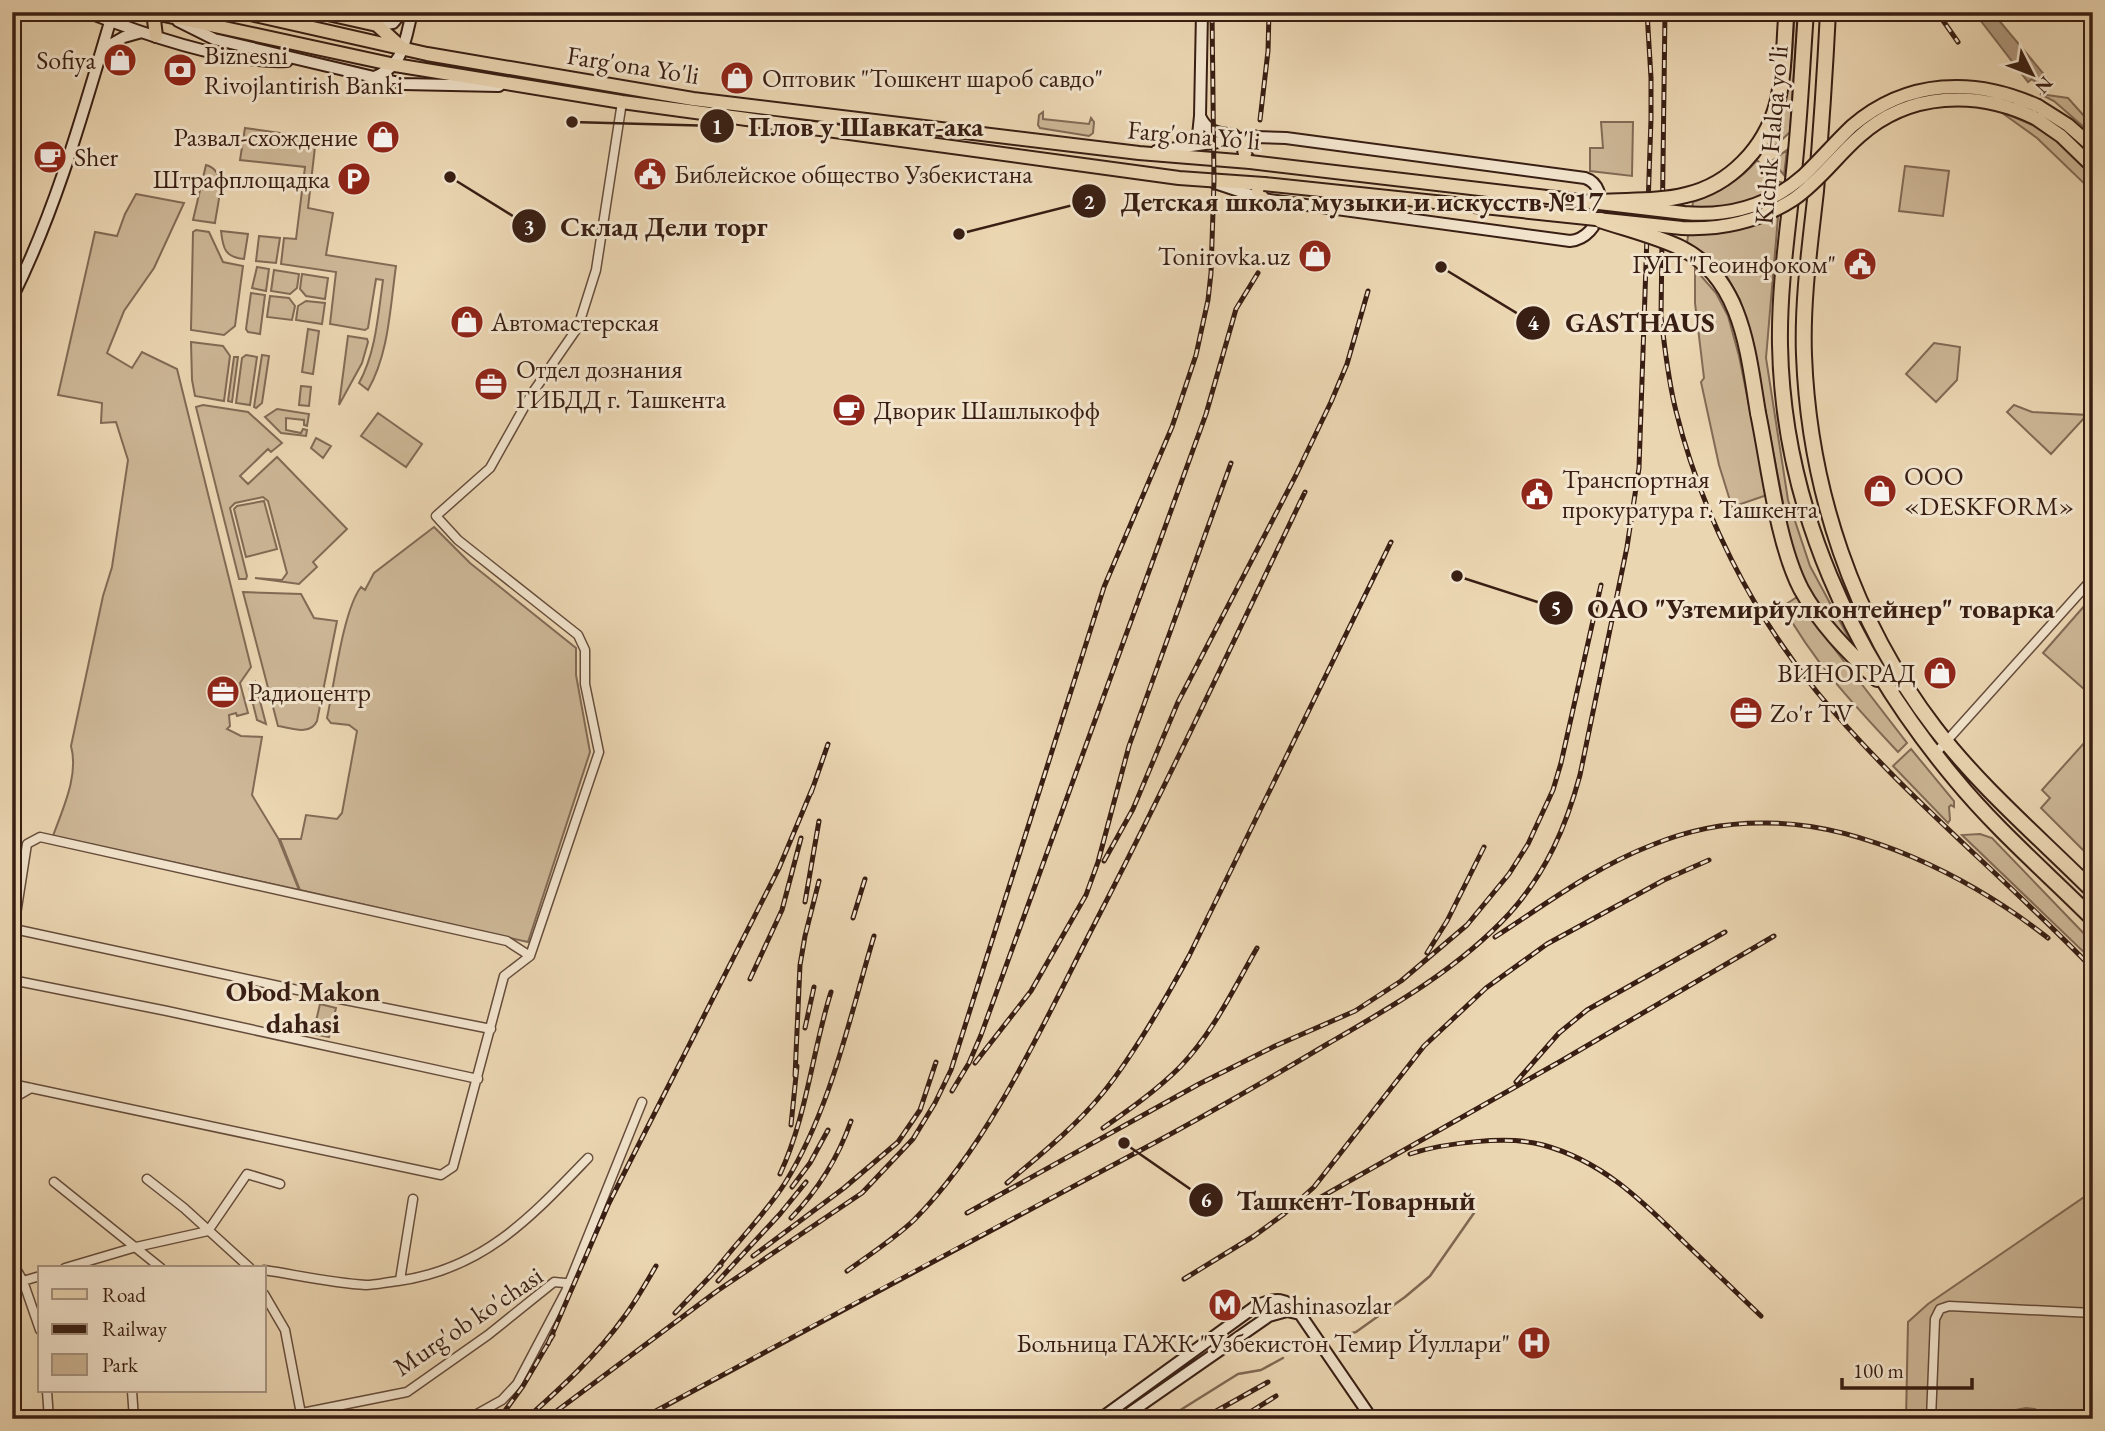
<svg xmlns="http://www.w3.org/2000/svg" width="2105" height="1431" viewBox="0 0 2105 1431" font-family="'EB Garamond',serif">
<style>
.green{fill:#cdb797;stroke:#826a55;stroke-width:2}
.water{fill:#ae977c;stroke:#7f6752;stroke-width:2}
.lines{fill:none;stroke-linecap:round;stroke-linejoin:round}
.stream{stroke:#7f6752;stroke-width:2.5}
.street-casing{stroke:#654c3b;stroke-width:11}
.secondary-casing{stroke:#381e13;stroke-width:14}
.primary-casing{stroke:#381e13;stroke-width:16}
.highway-casing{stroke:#381e13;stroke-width:18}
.street{stroke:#f2e4cd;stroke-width:8}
.secondary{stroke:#f2e4cd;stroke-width:10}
.primary{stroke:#ebd6b2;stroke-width:12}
.highway{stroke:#ebd6b2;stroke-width:14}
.rail-casing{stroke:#381e13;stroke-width:5}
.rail{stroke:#f2e4cd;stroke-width:2.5;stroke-dasharray:8;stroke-linecap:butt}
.primary-bridge-casing{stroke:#381e13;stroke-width:16;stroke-linecap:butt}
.highway-bridge-casing{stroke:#381e13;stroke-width:18;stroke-linecap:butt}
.primary-bridge{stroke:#ebd6b2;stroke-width:12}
.highway-bridge{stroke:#ebd6b2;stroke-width:14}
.labels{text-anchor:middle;stroke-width:6;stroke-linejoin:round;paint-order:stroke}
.poi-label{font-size:26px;fill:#381e13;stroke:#f2e4cd;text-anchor:start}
.street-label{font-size:26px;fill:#381e13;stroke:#f2e4cd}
.neighbourhood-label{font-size:28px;font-weight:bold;fill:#381e13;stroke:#f2e4cd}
.leader{fill:none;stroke:#381e13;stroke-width:2.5}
.callout-dot{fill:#381e13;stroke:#f2e4cd;stroke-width:2.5}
.mark-label{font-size:21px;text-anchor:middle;font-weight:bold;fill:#fff}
.callout-label{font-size:28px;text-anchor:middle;font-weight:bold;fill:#381e13;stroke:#f2e4cd;stroke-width:6;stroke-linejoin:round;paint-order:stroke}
</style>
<rect width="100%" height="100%" fill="#ebd6b2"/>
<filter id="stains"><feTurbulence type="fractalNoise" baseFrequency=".00286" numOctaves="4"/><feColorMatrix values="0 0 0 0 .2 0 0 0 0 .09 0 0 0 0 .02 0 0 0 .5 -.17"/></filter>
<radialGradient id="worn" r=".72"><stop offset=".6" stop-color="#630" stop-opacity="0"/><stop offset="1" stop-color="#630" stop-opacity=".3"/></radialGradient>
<path class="green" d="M1795 12H1798L1790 132 1772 149 1768 145C1792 105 1791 57 1795 12Z
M2040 94 2068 98 2093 126V135L2054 101Z
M1998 110 2032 125 2034 121 2065 146 2093 174V192L2037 138Z
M1043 112V119L1089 124 1091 118 1094 122 1093 133 1089 136 1040 128 1038 125 1039 115Z
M1601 122H1633L1632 176 1590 171V148H1603Z
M245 128 316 138 308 208 333 213 326 255 396 266C390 308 389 353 368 390L359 383C376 352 378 315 383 280L376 279 368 328 365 330 330 324 336 272 281 264 284 238 296 239 305 167 240 160Z
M1787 150 1784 175 1772 161Z
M1757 160 1775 181 1781 182 1766 358 1788 500 1810 566 1851 642 1847 644 1812 597 1794 561 1753 345 1740 300 1725 273 1710 258 1687 243 1693 202C1718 193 1740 181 1757 160Z
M206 165C229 171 217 205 215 223L193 220Z
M1905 166 1949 171 1943 216 1899 211Z
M136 194 184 203 154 268 124 311 107 353 132 368 142 352 177 369 251 667 240 683 248 713 237 716 236 713 229 715 230 726 227 729 241 736 262 737 252 795 278 838 299 890 53 836C63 808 79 775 71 746L103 596 112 567 128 460 116 422 101 423 102 403 58 395 95 232 117 236 125 214Z
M196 230 209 232 223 262 243 266 235 326 224 335 191 330 193 232Z
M221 231 248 234 244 259C225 257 223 249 221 231Z
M259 236 280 238 276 263 256 261Z
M257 267 269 269 266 291 252 288Z
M1695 269 1716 293 1728 316 1739 356 1767 495 1732 507 1719 465 1701 382 1704 378 1695 303Z
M274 270 299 274 297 288 290 294 271 291Z
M302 274 328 278 325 299 306 296 300 289Z
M251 293 265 295 260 334 248 332 246 329Z
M270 296 289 298 295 306 292 320 267 317Z
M306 301 325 303 322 324 296 320 298 306Z
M308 329 319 331 313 374 302 372Z
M348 336 367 339 368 342 362 363 339 405Z
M191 342 223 346 230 356 224 401 195 396 192 380Z
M1934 343 1960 347 1957 380 1936 402 1906 374Z
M246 355 257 357 250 405 236 403 242 358Z
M262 355 269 356 262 403 256 408 254 407Z
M234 357H238L232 402 228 401Z
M301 386 311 387 309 406 299 405Z
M203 405 248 412 282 443 271 452 268 449 240 476 248 484 277 457 347 529 313 562 317 567 299 584 255 578 282 580 287 573 268 501 263 497 235 503 230 508 247 576 246 579H239L196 407Z
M2014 405 2032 412 2087 415 2051 454 2007 412Z
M277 409 309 414 307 426 304 425V420L286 418V430L301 433 303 429 307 430 306 436 281 433 265 417Z
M378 413 422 444 406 467 361 436Z
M316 438 331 446 323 458 311 448Z
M264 501 277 549 246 557 234 509 237 506Z
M434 527 470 563 576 648V675L590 752 528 942 300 890 280 839H301L306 815 337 819 342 813 357 731 349 725 331 723 327 718C334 686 343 610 361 587L365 590 374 573Z
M243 592 301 594 314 618 337 621 317 721C310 736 291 728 278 726Z
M2093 596V697L2043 653Z
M1797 597 1826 638 1907 743 1898 752C1855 706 1813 662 1783 606Z
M255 682 266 724 257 720 249 688Z
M2093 733V860L2041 808 2050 798 2042 790Z
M1911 749 1954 801V807L1951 805 1949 807 1950 820 1948 823 1893 766Z
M1980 834 1992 838 2093 943V961L1962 835Z
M320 1004 336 1008 329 1037 313 1034Z
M2093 1191V1419H1906L1908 1322 1928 1304Z"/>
<path class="water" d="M1974 12H1992L2052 84 2042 88 2032 79 2028 82Z
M2026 1408 2035 1409 2049 1419H2005L2016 1410Z"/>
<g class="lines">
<path class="stream" d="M1336 1337 1356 1332 1405 1297 1430 1276 1474 1213
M1166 1419 1238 1374 1261 1370 1283 1358"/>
<defs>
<path id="street" d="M1935 754 2093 578
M14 929 330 997 491 1029
M12 940 27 844 40 837 507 941 530 956
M12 980 167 1011 478 1079
M12 1084 441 1175 453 1167 504 976 530 956 599 752 585 684V650L578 635 458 540 436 516 490 468 531 395 578 327 596 270 622 102
M12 1099 31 1088
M147 1179 184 1208 250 1268
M54 1182 161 1268
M12 1262 23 1281 40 1330
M65 1268 136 1247 208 1231 247 1174 280 1184
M264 1270C297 1275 332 1283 366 1285 376 1285 387 1282 398 1281 484 1269 531 1217 588 1158
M400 1280 413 1199
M23 1281 40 1276
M264 1294 285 1330 302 1419
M47 1391 49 1419
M132 1391 134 1419
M229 1419 302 1413 407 1392 488 1335 554 1282 565 1283
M468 1419 502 1400 517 1384 566 1291 642 1102
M1931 1419 1935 1319 1940 1309 1949 1306 2093 1313"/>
<path id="secondary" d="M87 12C143 34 228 64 287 61
M178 21 214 39 403 84 499 86
M377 25 393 23 402 12
M103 49 124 37 142 32
M372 78C404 67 405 41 412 12
M1200 116C1207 132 1218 133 1234 135
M1197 145 1200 116 1202 12
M1156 151 1254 137 1286 138 1585 178C1612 187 1602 238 1570 241L1263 199 1215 183
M12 298C57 208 84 109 113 12
M1100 1419 1256 1306C1275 1297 1287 1297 1300 1314L1372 1419
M1121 1419 1269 1316 1287 1311 1300 1314"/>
<path id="primary" d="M150 12 395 65 622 102 1179 178 1264 184
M153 12 156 36
M242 12 427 54 693 99 1139 153 1250 162
M319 12 377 25 401 47
M2038 106 2068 125 2093 147
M2035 118 2061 136 2093 167
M1250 162C1242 153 1241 142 1254 137
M1263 199 1258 191 1264 184"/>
<path id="highway" d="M1806 12C1802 65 1800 118 1794 171 1788 229 1779 287 1780 345 1783 507 1852 656 1955 779 1996 829 2047 873 2093 919
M1828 12C1825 72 1821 132 1816 191 1810 245 1802 301 1804 355 1809 489 1853 621 1935 728 1981 788 2039 837 2093 891
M1758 413C1769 466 1777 542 1801 589 1820 624 1848 652 1877 679"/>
</defs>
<use href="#street" class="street-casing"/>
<use href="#secondary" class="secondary-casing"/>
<use href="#primary" class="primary-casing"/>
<use href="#highway" class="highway-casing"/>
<use href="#street" class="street"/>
<use href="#secondary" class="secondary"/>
<use href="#primary" class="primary"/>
<use href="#highway" class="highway"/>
<defs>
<path id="rail" d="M1665 12 1661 317C1665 349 1668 380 1676 411 1701 512 1751 611 1817 692 1900 793 2003 875 2093 969
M1937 12 1958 42
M1260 120 1268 51 1269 12
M811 793 828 744
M1104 861 1133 809 1178 702 1296 475 1331 402 1347 364 1368 291
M805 902 819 821
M853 918 865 879
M1495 937C1546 904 1595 867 1652 845 1686 831 1724 823 1761 823 1860 821 1972 878 2048 938
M1427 953 1447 921 1484 847
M750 979 782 910 801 838
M805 1028 814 987
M975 1063 1031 991 1086 895 1098 862 1129 746 1231 463
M795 1076 800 965 805 936 819 881
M1516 1082 1559 1033 1587 1010 1725 932
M952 1091 969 1063 981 1035 1206 414 1236 309 1258 273
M791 1125 797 1066
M1103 1128C1130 1109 1157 1090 1180 1067 1213 1033 1234 988 1257 948
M1410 1154C1443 1143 1509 1135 1543 1145 1602 1161 1641 1200 1683 1241 1709 1266 1735 1291 1761 1316
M780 1174C807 1116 812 1052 831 992
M1007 1183C1040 1155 1075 1127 1102 1094 1134 1055 1165 1000 1189 956L1391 542
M792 1187 810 1163 828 1130
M1300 1209 1561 1061 1774 936
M967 1213 1199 1084 1275 1046 1355 1011 1401 981 1467 925 1509 874 1528 844 1553 790 1561 763 1601 585
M791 1218C819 1189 838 1158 851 1121
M753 1256 844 1188 898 1142 920 1110 936 1062
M847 1271C869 1255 894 1239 914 1220 991 1143 1046 1018 1096 921 1169 780 1236 636 1305 492
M714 1272C736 1243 766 1213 785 1183 831 1109 849 1019 874 936
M1184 1279 1254 1236 1284 1214 1314 1187 1424 1046 1486 988 1547 944 1664 880 1709 860
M718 1281 780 1214 806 1182
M675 1313 721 1265
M548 1344 609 1203 779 868 813 787
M499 1419 523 1386 553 1335
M526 1419C561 1388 597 1355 624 1317 636 1301 646 1283 656 1266
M546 1419 717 1291 862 1193 913 1139 935 1103 951 1070 1104 587 1172 427 1196 355 1208 300 1211 273 1214 180 1212 12
M641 1419C807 1328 974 1239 1141 1150 1205 1116 1267 1080 1329 1043 1393 1006 1458 969 1509 914 1546 873 1566 827 1580 775L1627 547 1639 468 1651 119V78L1647 12
M1202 1419 1268 1382
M1239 1419 1276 1396"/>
</defs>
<use href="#rail" class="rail-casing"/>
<use href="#rail" class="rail"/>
<defs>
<path id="primary-bridge" d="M1250 162 1684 213C1728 217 1769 206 1803 176 1820 160 1835 142 1852 126 1907 79 1975 77 2038 106
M1264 184 1682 228C1723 230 1759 222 1794 199 1819 182 1837 156 1860 136 1909 92 1977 90 2035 118"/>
<path id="highway-bridge" d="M1600 202C1628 200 1659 202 1686 195 1730 185 1765 148 1777 104 1784 77 1784 46 1786 18
M1600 220C1627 229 1656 236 1681 248 1743 279 1748 354 1758 413"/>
</defs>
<use href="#primary-bridge" class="primary-bridge-casing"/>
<use href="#highway-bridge" class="highway-bridge-casing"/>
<use href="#primary-bridge" class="primary-bridge"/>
<use href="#highway-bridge" class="highway-bridge"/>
</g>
<defs>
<symbol id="shop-disc" viewBox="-11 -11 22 22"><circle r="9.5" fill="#8f2418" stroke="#f2e4cd"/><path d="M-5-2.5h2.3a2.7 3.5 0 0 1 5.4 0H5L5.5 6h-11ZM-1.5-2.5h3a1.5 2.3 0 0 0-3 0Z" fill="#fff"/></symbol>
<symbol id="bank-disc" viewBox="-11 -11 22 22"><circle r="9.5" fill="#8f2418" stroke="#f2e4cd"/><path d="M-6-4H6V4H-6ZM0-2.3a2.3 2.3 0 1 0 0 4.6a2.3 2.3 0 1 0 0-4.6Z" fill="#fff"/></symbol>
<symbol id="cafe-disc" viewBox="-11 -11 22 22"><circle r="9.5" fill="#8f2418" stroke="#f2e4cd"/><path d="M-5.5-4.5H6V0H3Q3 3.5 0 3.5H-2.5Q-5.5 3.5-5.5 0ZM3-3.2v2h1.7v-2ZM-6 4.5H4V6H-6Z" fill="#fff"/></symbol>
<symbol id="civic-disc" viewBox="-11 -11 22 22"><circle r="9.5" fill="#8f2418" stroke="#f2e4cd"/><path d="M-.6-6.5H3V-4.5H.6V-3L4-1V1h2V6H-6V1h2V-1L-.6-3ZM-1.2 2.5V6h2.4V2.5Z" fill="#fff"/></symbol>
<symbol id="parking-disc" viewBox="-11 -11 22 22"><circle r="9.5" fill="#8f2418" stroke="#f2e4cd"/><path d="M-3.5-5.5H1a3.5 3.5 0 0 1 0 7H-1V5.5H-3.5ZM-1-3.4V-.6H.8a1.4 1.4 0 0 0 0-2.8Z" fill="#fff"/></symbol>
<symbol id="office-disc" viewBox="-11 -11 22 22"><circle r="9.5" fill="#8f2418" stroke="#f2e4cd"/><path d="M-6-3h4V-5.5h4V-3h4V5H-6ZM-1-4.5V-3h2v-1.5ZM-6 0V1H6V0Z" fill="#fff"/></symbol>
<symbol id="metro-disc" viewBox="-11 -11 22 22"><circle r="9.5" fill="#8f2418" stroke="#f2e4cd"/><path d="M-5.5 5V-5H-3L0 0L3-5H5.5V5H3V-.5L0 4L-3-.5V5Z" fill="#fff"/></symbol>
<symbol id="hospital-disc" viewBox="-11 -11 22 22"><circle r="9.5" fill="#8f2418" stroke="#f2e4cd"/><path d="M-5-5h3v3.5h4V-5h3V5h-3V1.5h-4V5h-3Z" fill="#fff"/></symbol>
</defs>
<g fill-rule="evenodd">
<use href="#shop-disc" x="101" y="41" width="38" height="38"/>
<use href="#bank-disc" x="161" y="51" width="38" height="38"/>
<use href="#shop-disc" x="718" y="59" width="38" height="38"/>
<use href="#shop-disc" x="364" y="118" width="38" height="38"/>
<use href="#cafe-disc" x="31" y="138" width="38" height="38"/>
<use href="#civic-disc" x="631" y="155" width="38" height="38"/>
<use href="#parking-disc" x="335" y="160" width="38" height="38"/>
<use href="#shop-disc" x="1296" y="237" width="38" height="38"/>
<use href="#civic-disc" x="1841" y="245" width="38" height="38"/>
<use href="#shop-disc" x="448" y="303" width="38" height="38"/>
<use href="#office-disc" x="472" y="365" width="38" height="38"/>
<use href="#cafe-disc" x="830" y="391" width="38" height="38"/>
<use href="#shop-disc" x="1861" y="472" width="38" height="38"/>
<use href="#civic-disc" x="1518" y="475" width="38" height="38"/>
<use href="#shop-disc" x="1921" y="654" width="38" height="38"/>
<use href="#office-disc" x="204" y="673" width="38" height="38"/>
<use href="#office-disc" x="1727" y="694" width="38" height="38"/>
<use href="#metro-disc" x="1206" y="1286" width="38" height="38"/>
<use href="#hospital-disc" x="1515" y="1324" width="38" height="38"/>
</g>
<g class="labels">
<g class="poi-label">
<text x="204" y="64">Biznesni<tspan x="204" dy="30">Rivojlantirish Banki</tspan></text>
<text x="96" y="69" text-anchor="end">Sofiya</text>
<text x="762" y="87">Оптовик "Тошкент шароб савдо"</text>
<text x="358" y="146" text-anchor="end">Развал-схождение</text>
<text x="74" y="166">Sher</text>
<text x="674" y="183">Библейское общество Узбекистана</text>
<text x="330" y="188" text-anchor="end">Штрафплощадка</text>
<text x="1290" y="265" text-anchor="end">Tonirovka.uz</text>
<text x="1836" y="273" text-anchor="end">ГУП "Геоинфоком"</text>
<text x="491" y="331">Автомастерская</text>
<text x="516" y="378">Отдел дознания<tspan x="516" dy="30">ГИБДД г. Ташкента</tspan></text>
<text x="874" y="419">Дворик Шашлыкофф</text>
<text x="1904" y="485">ООО<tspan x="1904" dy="30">«DESKFORM»</tspan></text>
<text x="1562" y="488">Транспортная<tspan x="1562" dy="30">прокуратура г. Ташкента</tspan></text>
<text x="1916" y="682" text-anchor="end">ВИНОГРАД</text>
<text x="248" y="701">Радиоцентр</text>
<text x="1770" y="722">Zo'r TV</text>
<text x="1250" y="1314">Mashinasozlar</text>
<text x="1510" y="1352" text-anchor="end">Больница ГАЖК "Узбекистон Темир Йуллари"</text>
</g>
<g class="street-label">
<text transform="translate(633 65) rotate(9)" y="9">Farg'ona Yo'li</text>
<text transform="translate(1194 135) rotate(5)" y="9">Farg'ona Yo'li</text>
<text transform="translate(1771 135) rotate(-85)" y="9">Kichik Halqa yo'li</text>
<text transform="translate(468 1321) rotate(-34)" y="9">Murg'ob ko'chasi</text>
</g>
<g class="neighbourhood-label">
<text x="303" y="1001">Obod Makon<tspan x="303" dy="32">dahasi</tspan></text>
</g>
</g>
<path class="leader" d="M572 122L717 126M959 234L1089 201M450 177L529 226M1441 267L1533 323M1457 576L1556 608M1124 1143L1206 1200"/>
<g class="callout-dot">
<circle cx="572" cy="122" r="7"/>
<circle cx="959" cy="234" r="7"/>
<circle cx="450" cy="177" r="7"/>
<circle cx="1441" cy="267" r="7"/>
<circle cx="1457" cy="576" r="7"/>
<circle cx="1124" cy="1143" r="7"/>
<circle cx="717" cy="126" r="18"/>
<circle cx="1089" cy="201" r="18"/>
<circle cx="529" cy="226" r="18"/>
<circle cx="1533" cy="323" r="18"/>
<circle cx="1556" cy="608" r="18"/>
<circle cx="1206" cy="1200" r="18"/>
</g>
<g class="mark-label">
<text x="717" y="134">1</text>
<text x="1089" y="209">2</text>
<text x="529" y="234">3</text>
<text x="1533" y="330">4</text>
<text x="1556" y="615">5</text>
<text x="1206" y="1207">6</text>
</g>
<g class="callout-label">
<text x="866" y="136">Плов у Шавкат-ака</text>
<text x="1362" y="211">Детская школа музыки и искусств №17</text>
<text x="664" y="236">Склад Дели торг</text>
<text x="1640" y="332">GASTHAUS</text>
<text x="1821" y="618">ОАО "Узтемирйулконтейнер" товарка</text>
<text x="1356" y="1210">Ташкент-Товарный</text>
</g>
<rect width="2105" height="1431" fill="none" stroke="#ebd6b2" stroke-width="42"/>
<rect x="14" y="14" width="2077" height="1403" fill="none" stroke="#381e13" stroke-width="3.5"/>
<rect x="21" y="21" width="2063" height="1389" fill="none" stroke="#381e13" stroke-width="2"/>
<rect x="38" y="1266" width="228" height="126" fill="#f2e4cd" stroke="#a89583" stroke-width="2"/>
<rect x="52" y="1289" width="35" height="10" fill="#ebd6b2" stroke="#a89583" stroke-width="2"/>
<text x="102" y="1302" font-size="21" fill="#381e13">Road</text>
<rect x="52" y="1324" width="35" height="10" fill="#381e13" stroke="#a89583" stroke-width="2"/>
<text x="102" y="1336" font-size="21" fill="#381e13">Railway</text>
<rect x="52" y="1354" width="35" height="21" fill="#cdb797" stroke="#a89583" stroke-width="2"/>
<text x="102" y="1372" font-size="21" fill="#381e13">Park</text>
<g transform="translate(2032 74) rotate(132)" stroke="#f2e4cd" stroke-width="5" paint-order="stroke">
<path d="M0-5L12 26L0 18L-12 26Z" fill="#381e13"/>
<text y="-10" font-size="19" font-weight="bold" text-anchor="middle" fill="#381e13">N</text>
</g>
<path d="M1842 1378v10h130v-10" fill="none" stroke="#381e13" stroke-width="3.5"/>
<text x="1853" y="1378" font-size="21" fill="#381e13" stroke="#f2e4cd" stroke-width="5" paint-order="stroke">100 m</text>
<rect width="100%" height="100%" filter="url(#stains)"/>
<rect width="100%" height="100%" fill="url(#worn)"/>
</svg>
